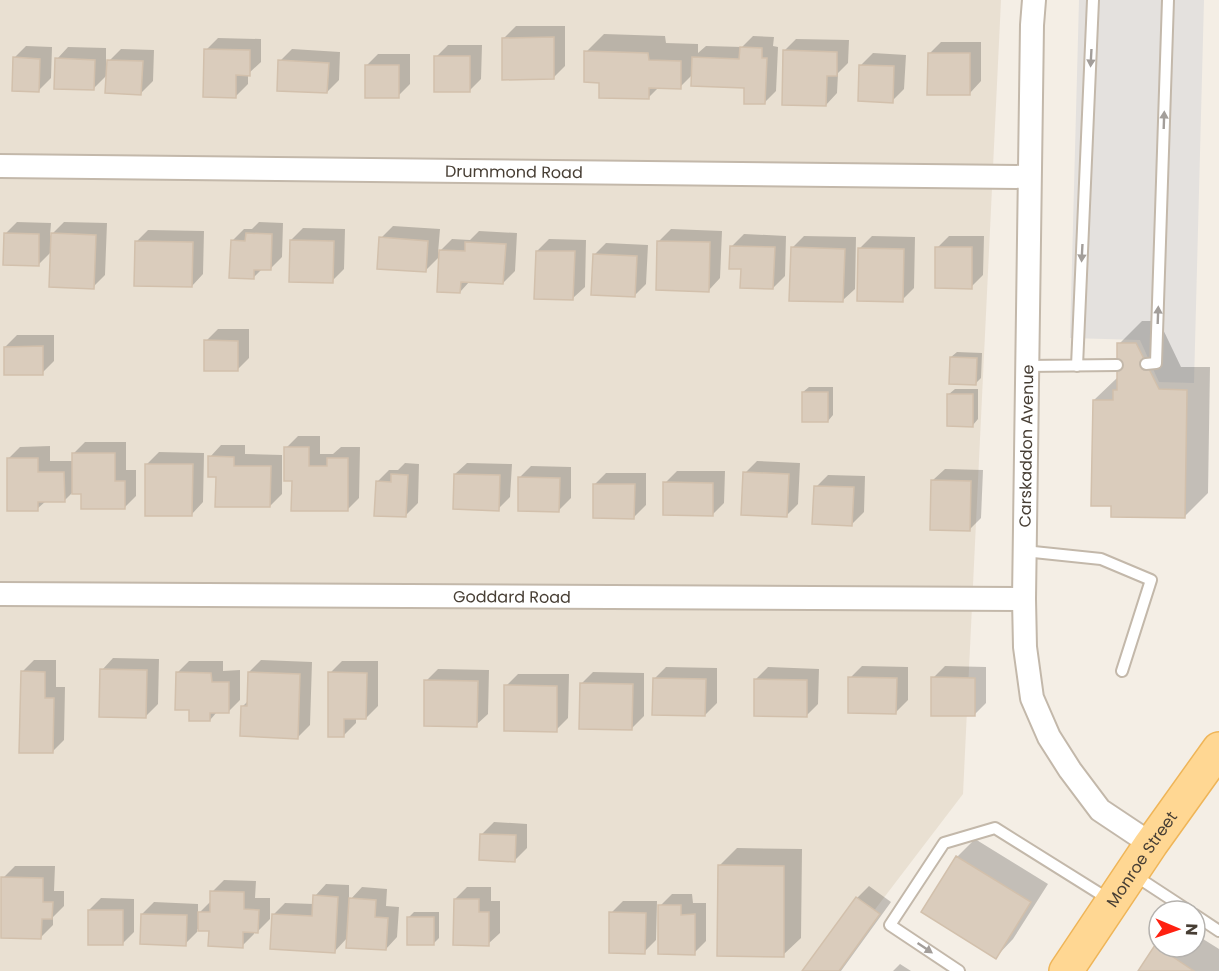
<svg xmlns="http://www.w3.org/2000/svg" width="1219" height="971" viewBox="0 0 1219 971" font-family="Poppins,sans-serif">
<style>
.residential{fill:#e9e0d2}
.parking{fill:#e4e1de}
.shadow{fill:#0003}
.building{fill:#daccbc;stroke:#d2c0ac;stroke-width:1.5}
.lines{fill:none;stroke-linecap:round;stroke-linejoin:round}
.lane-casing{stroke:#c3b8aa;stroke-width:14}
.street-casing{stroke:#c3b8aa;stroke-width:26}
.primary-casing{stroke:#efb558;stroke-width:36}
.lane{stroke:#fff;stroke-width:10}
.street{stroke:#fff;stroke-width:22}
.primary{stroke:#ffd793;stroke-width:33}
.oneway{fill:#a39e9a}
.labels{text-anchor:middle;stroke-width:4.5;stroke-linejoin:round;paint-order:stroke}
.street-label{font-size:16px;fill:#473e34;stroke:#fff}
</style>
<rect width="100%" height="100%" fill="#f4eee5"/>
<path class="residential" d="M0 0H1001L963 794 828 971H0Z"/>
<path class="parking" d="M1079 0H1204L1194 383 1159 382 1140 340 1070 338Z"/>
<path class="shadow" d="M516 26H565V66L553 78 504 38Z
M604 34 665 36 666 43 698 44V53L706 46 742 47 753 36 774 37 773 46 778 47 776 91 764 103 746 86 693 74 680 87H659L648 98 601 81 586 52Z
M218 38 261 39V62L248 74V84L236 96 206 50Z
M796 39 849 40 848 63 838 73 837 93 826 105 784 51Z
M941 42H981V81L970 93 929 54Z
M448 45H482L481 79 469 91 436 57Z
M26 46 52 47 51 78 39 90 14 58Z
M68 47 106 48V64L121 49 154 50 153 81 141 93 108 74 93 89 57 59Z
M292 49 340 52 339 80 327 92 280 61Z
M873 53 906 55 904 89 892 101 861 65Z
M378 54H410V84L398 96 366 66Z
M17 222 51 223 50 236 64 222 107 223 105 275 93 287 52 251 38 265 5 234Z
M259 222 283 223 282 257 270 269 263 268 253 278 232 241 244 229H252Z
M393 226 440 229 438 253 452 239 470 240 479 231 517 233 515 271 503 283 470 281 460 292 440 256 425 271 381 238Z
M303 228 345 229 344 269 332 281 291 240Z
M671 229 722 231 720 278 709 290 659 241Z
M148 230 204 231 203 274 192 286 136 242Z
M744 234 786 236 785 276 773 288 742 268 732 246Z
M804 236 856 237 855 289 843 300 792 248Z
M872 236 915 237 914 288 902 300 860 248Z
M949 236H984L983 275 971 287 937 248Z
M549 239 586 240 585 287 573 298 537 251Z
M606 243 648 245 646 284 634 296 594 255Z
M1142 321H1159L1181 367H1210L1208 493 1185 516 1094 400 1117 378 1119 344Z
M218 329H249V358L237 370 206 341Z
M17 335H54V361L42 373 5 347Z
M957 352 982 353 981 378 975 384 951 357Z
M809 387H833V415L828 421 803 392Z
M955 389H978V419L973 425 949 394Z
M298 436H320V454H333L341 447H360L359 498 347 510 293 480 286 448Z
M85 442H126V470H136V496L124 508 83 493H72L64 501H46L37 509 8 459 20 447 50 446V461H73V454Z
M221 445H245V454L282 455V494L270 506 217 475 210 457Z
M159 452 204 453 203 502 192 514 147 464Z
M757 461 800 463 798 504 786 516 745 473Z
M405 463 419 464 418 503 406 515 377 482 389 470H398Z
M467 463 512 464 510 497 498 509 455 474Z
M531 466 571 467V498L559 510 519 478Z
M945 469 983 470 981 518 969 530 933 480Z
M677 471H725L724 503 713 514 665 483Z
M606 473H646V505L634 517 594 485Z
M828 475 865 476 864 512 852 524 816 487Z
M113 658 159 659 158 704 146 716 102 670Z
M34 660H56V687H65L64 740 52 752 22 672Z
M261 660 312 662 310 725 298 737 243 706 249 700V672Z
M189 661H223V671L240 670V700L228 712H217L210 720 191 708 177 673Z
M342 661H378V706L366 718H356V723L344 735 330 673Z
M862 666 908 667V700L896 712 850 678Z
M945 666 986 667V703L974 715 933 678Z
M666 667 717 668V703L705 715 654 679Z
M768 667 819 669 818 704 806 716 756 679Z
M438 669 489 670 488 714 476 725 426 681Z
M593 672 644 673V716L632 728 581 684Z
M518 674H569L568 718 556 730 506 686Z
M494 822 527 824V848L515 860 482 834Z
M975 839 1048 884 1013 939 996 957 923 911 957 857Z
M737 848 802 849 801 938 783 955 720 865Z
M15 866H55L54 891H64V906L53 917V925L41 937 3 878Z
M224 880 256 881 255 898H270V919L258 931H254V934L242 946 211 930 197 929V932L185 944 142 914 154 902 198 904V914L212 900V892Z
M326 884 349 885V901L362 887 387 889 386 906 399 907 397 937 386 949 348 937 335 951 273 915 285 903 314 904 315 896Z
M869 886 891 902 841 971H804L857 898Z
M467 887H491V901H500V933L488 944 455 899Z
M672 894H692L693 903H706V941L694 953 660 906Z
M101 898 134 899V932L122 944 89 910Z
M623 901H657L656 940 644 952 611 913Z
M414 912H439V938L434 943 408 918Z
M1195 934 1219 949V971H1139L1159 943V947H1195Z
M900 964 911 971H893Z"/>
<path class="building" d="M554 37V79L502 80V38Z
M740 47 762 48V58H767L765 104H744V88L691 86 692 57 739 59Z
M204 49 250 50V76L236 75V98L203 97Z
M783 50 837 52V76H827L826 106 782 105Z
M584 51 648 53 649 60 681 61V89L649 88V99L599 98V83L584 82Z
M928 53H970V95H927Z
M434 56H470V92H434Z
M13 57 40 59 39 92 12 91Z
M55 58 95 60 94 90 54 89Z
M107 60 143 61 141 95 105 93Z
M278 60 329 63 327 93 277 91Z
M365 65H399V98H365Z
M859 65 894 66 893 103 858 101Z
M4 233 39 234V266L3 265Z
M51 233 96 235 94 289 49 287Z
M246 233 272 234 271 270H254V279L229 278 231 240 245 241Z
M379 237 428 241 426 272 377 269Z
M290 240 334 241 333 283 289 282Z
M135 241 193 242 192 287 134 286Z
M657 241 710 242 709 292 656 290Z
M465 242 506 244 503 284 461 282 460 293 437 292 439 250 465 251Z
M730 246 775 247 773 289 740 288 741 269H729Z
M791 247 845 249 843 302 789 301Z
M935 247H972V289L935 288Z
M858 248 904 249 903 302 857 301Z
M536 251H575L573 300 534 299Z
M593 254 637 256 635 297 591 295Z
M204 340 238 341V371H204Z
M1117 343H1136L1159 389 1187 390 1185 518 1111 517V506H1091L1093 400H1113V390H1117Z
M43 346V375H4V347Z
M950 357 977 358 976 385 949 384Z
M802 392H828V422H802Z
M947 394H973V427L947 426Z
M284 447H309V466H327V458H348V511H291L292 481H284Z
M72 453H115V481H125V509H81V494H72Z
M208 456 234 457V466H271L270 507H215L216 477H208Z
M7 458H38V472H64L65 502H38V511H7Z
M145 464H193L192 516H145Z
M743 472 789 474 787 517 741 515Z
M391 474 408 475 406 517 374 516 376 481 391 482Z
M454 474 500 475 499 511 453 509Z
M518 477 560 478 559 512 518 511Z
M931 480 971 481 970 531 930 530Z
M663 482 713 483V516L663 515Z
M593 484H635L634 519 593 518Z
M814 486 854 487 852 526 812 524Z
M100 669 147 670 146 718 99 717Z
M21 671 45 672V698H54L53 753H19Z
M176 672 211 673 212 682H229V713H210V721H189V710H175Z
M248 672 300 674 298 739 240 736 241 706H247Z
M328 672 367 673 366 719H344V737H328Z
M848 677 897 678 896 714 848 713Z
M931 677 975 678V716H931Z
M653 678 706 679 705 716 652 715Z
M754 679 807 680V717L754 716Z
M424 680 478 681 477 727 424 726Z
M580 683 633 684 632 730 579 729Z
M504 685 557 686V732L504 731Z
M480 834 516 835 515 862 479 860Z
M956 856 1031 902 996 959 921 912Z
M718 865 784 866V957L717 956Z
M1 877 43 878V902H53L52 919H42L41 939 1 938Z
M210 891 244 892V909L259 910 258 933 243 932V948L208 946 209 931H198V912H210Z
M313 895 338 897 335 953 270 949 272 914 312 916Z
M856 897 880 914 839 971H802Z
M349 898 376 900 375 917 388 918 386 950 346 948Z
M454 899H479V912H489V946L453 945Z
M658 905H681V915L695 914V955L658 954Z
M88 910H123V945H88Z
M609 912 646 913 645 954 609 953Z
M141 914 187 915 186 946 140 944Z
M407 917H434V945H407Z
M1155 945 1194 971H1138Z"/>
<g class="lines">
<defs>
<path id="lane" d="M1146 364 1156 363 1168 0
M1027 366 1117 365
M1077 366 1093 0
M1024 551 1101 559 1151 580 1122 671
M1134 875 1189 911
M1195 915 1219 931
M959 971 890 925 944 843 995 828 1110 900"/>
<g id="street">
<path d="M1034 0 1032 25 1024 599 1025 647 1032 698 1049 737 1070 770 1100 810 1151 844"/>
<path id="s1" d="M0 166 1029 177"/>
<path id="s2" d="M0 594 1024 599"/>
</g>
<g id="primary">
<path id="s3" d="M1066 971 1151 844 1219 749"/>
</g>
</defs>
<use href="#lane" class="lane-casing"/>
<use href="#street" class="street-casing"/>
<use href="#primary" class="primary-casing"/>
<use href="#lane" class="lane"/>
<use href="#street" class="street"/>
<use href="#primary" class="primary"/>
</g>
<defs><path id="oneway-solid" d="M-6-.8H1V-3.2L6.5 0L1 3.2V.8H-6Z" transform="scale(1.5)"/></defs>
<g class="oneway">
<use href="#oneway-solid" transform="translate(1091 58) rotate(93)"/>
<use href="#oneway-solid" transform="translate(1164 120) rotate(-88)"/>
<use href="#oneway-solid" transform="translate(1082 253) rotate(93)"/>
<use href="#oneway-solid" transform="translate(1158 315) rotate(-88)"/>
<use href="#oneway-solid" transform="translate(925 948) rotate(34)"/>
</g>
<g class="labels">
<g class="street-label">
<text dy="6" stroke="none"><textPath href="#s1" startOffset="514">Drummond Road</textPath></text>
<text transform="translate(1026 446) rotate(-89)" y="6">Carskaddon Avenue</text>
<text dy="6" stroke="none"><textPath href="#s2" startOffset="512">Goddard Road</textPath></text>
<text dy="6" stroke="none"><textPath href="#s3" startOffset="135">Monroe Street</textPath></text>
</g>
</g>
<g transform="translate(1177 929) rotate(92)"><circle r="28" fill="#ffffff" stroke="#b5b2ae" stroke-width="1.5"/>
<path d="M0-4.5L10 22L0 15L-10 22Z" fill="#ff2111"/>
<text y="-9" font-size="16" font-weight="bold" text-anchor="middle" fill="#473e34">N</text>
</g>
</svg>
